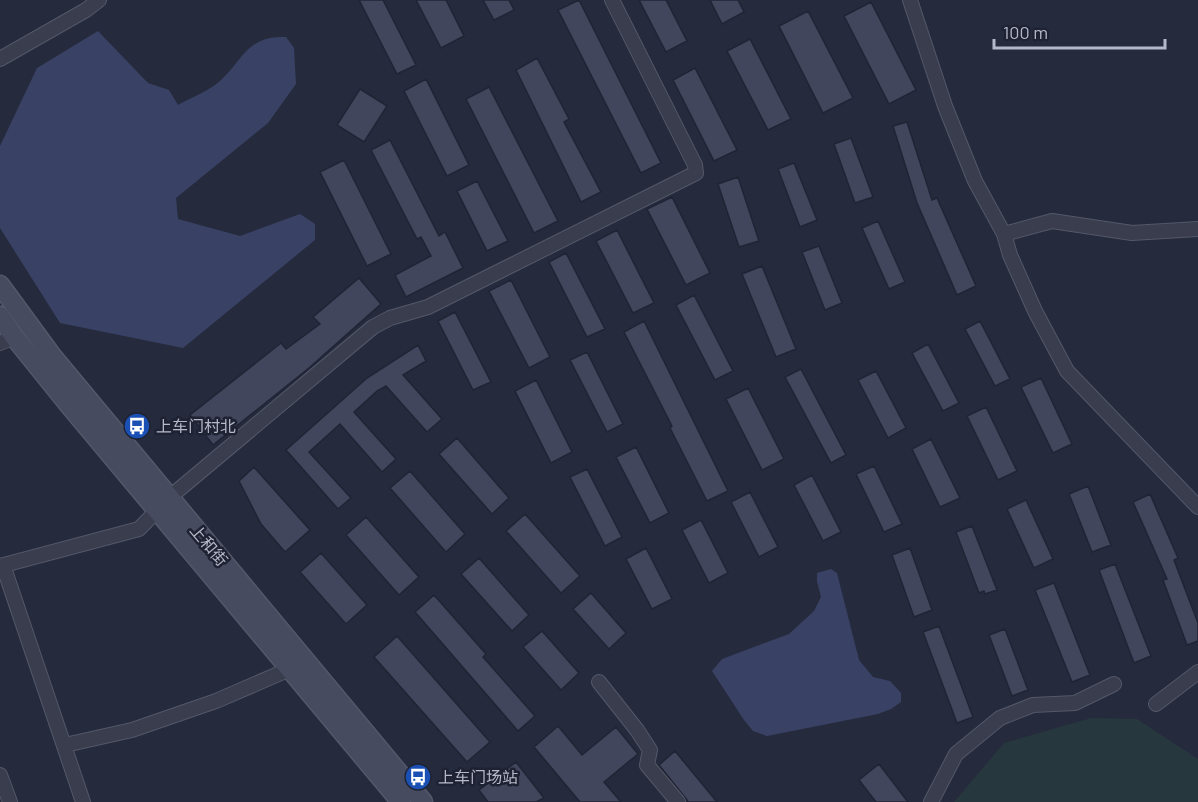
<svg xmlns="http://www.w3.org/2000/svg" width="1198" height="802" viewBox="0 0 1198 802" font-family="Barlow,'Noto Sans SC',sans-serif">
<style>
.green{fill:#27373e}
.water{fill:#394264}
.building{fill:#41465d;stroke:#202434;stroke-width:1.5}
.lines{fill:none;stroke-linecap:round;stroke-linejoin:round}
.street-casing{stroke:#545868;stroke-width:16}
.secondary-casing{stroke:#545868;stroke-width:21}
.street{stroke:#393d4d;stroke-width:14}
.secondary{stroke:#474b60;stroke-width:18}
.labels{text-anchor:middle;stroke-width:5;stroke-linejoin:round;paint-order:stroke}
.poi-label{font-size:16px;fill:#b5b8c8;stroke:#1e2232;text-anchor:start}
.street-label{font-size:16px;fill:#b5b8c8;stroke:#1e2232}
</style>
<rect width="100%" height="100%" fill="#252a3d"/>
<path class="green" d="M1091 718 1137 719 1198 759V802H954L1004 743Z"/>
<path class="water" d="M98 31 148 83 169 90 178 105C190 98 204 93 215 85 243 64 244 35 286 37L294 48 296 84 268 123 176 198 178 219 240 236 300 214 315 224V240L183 348 60 323 0 228V146L37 68Z
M831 569 837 573 859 660 873 677 890 681 901 693V702L891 709 878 714 767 736 753 731 744 720 712 671 722 659 789 634 814 611 821 597 817 581V573Z"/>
<path class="building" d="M359 0H383L416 65 397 74Z
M416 0H446L464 36 441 48Z
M483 0H509L514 10 494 20Z
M579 0 661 163 641 173 558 10Z
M639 0H666L687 41 666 52Z
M710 0H738L744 12 722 24Z
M871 2 916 90 889 104 844 16Z
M808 11 853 98 823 113 779 26Z
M750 39 791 119 768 130 727 51Z
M537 58 569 119 564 122 601 192 581 202 516 70Z
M695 68 737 150 714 161 673 80Z
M426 79 469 165 447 176 404 91Z
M489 87 558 221 534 233 466 99Z
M360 89 387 106 364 142 337 125Z
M907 122 932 200 937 198 976 286 957 295 917 203 893 126Z
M851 138 873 197 855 203 834 144Z
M390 140 439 236 445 232 463 268 406 297 395 275 431 256 421 237 417 239 371 150Z
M344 160 391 254 367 266 320 172Z
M794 163 817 220 800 227 778 169Z
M738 177 759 241 739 247 718 184Z
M477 181 508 241 487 251 457 191Z
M672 197 710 273 686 285 647 209Z
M878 221 905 282 889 289 862 228Z
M617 230 654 303 633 313 596 241Z
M819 246 842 303 825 310 802 252Z
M566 253 605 329 587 337 549 262Z
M762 266 796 349 776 357 742 274Z
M359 278 381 304 309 368 213 445 190 415 281 343 286 349 320 324 313 317Z
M511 280 550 357 529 368 489 291Z
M694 295 733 371 715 380 676 305Z
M455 312 491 382 473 390 438 321Z
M644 321 728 491 707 501 670 428 672 426 624 332Z
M980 321 1010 379 995 386 965 329Z
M928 344 959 403 943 411 912 353Z
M418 345 426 361 403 375 442 419 427 432 386 386 377 391 354 412 396 459 382 472 340 424 309 452 351 498 338 509 286 450 367 378Z
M587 352 623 424 607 432 570 360Z
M801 369 846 455 831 463 785 377Z
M876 371 906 428 888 438 858 380Z
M1041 378 1072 444 1053 453 1021 387Z
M536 380 572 452 551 463 515 391Z
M748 388 784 459 762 470 726 399Z
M986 407 1017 471 998 480 967 416Z
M457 438 509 498 492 514 439 454Z
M931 439 960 498 940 507 912 449Z
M636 447 669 513 650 523 616 457Z
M874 466 902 524 884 532 856 474Z
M254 467 310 530 285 552 261 524 239 481Z
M587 469 622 537 605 546 570 477Z
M410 471 465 534 446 552 390 488Z
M812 475 841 532 823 541 794 485Z
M1088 486 1111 545 1092 552 1069 494Z
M750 492 778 547 759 557 731 502Z
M1150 494 1178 558 1174 560 1198 623V641L1187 645 1163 580 1167 579 1133 502Z
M1026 500 1053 559 1034 568 1007 509Z
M525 514 580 576 561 593 506 531Z
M366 517 419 577 399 595 346 535Z
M701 520 728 573 709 583 682 530Z
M972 526 997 590 985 594 984 591 979 593 956 532Z
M646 548 672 599 652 609 626 559Z
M910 548 932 610 914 617 892 555Z
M321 553 367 605 346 624 300 572Z
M479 558 529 615 512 631 461 574Z
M1115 564 1151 656 1134 663 1099 570Z
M1054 583 1090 675 1072 682 1035 590Z
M591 593 626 633 609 649 573 609Z
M434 595 486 654 483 657 535 716 518 731 415 612Z
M939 626 973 717 957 723 923 632Z
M1005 629 1028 690 1012 696 989 635Z
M542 631 579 673 561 690 523 647Z
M397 636 490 742 467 762 374 657Z
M558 726 582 755 616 727 638 754 604 782 621 802H580L534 747Z
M675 751 717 802H688L687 800 659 765Z
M516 762 544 798 536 802H488L479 790Z
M879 764 908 802H876L859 780Z"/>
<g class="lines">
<defs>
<path id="street" d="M910 0 945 106 975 181 1004 234 1010 255 1035 311 1067 371 1198 507
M0 59 86 10 99 0
M1004 234 1052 221 1132 233 1198 229
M0 343 14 337
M3 565 83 802
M0 566 139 529 170 497 373 327 390 318 428 307 696 173 695 165 612 0
M599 682 637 730 650 750 647 765 678 802
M1156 704 1198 672
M65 745 132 730 216 701 290 669
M0 775 10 802
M931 802 956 754 1000 718 1033 705 1075 703 1114 684"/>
<path id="secondary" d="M0 285 52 356 423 802
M0 316 15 338 69 405 401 802"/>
</defs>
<use href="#street" class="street-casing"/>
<use href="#secondary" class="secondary-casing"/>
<use href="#street" class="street"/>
<use href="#secondary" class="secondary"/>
</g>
<defs>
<symbol id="bus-disc" viewBox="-11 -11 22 22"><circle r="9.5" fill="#1a4fb4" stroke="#1e2232"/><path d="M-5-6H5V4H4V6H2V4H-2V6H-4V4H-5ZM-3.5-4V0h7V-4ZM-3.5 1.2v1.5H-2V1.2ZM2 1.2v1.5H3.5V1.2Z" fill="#fff"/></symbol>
</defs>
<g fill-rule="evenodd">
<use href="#bus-disc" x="122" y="411" width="30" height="30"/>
<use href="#bus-disc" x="403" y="762" width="30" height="30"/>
</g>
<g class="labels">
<g class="poi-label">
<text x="156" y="432">上车门村北</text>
<text x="438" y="783">上车门场站</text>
</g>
<g class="street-label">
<text transform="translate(209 545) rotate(50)" y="6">上和街</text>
</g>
</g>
<path d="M994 39v9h171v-9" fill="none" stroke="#b5b8c8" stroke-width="3"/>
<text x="1003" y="39" font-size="18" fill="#b5b8c8" stroke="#1e2232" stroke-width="4.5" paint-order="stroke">100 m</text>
</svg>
